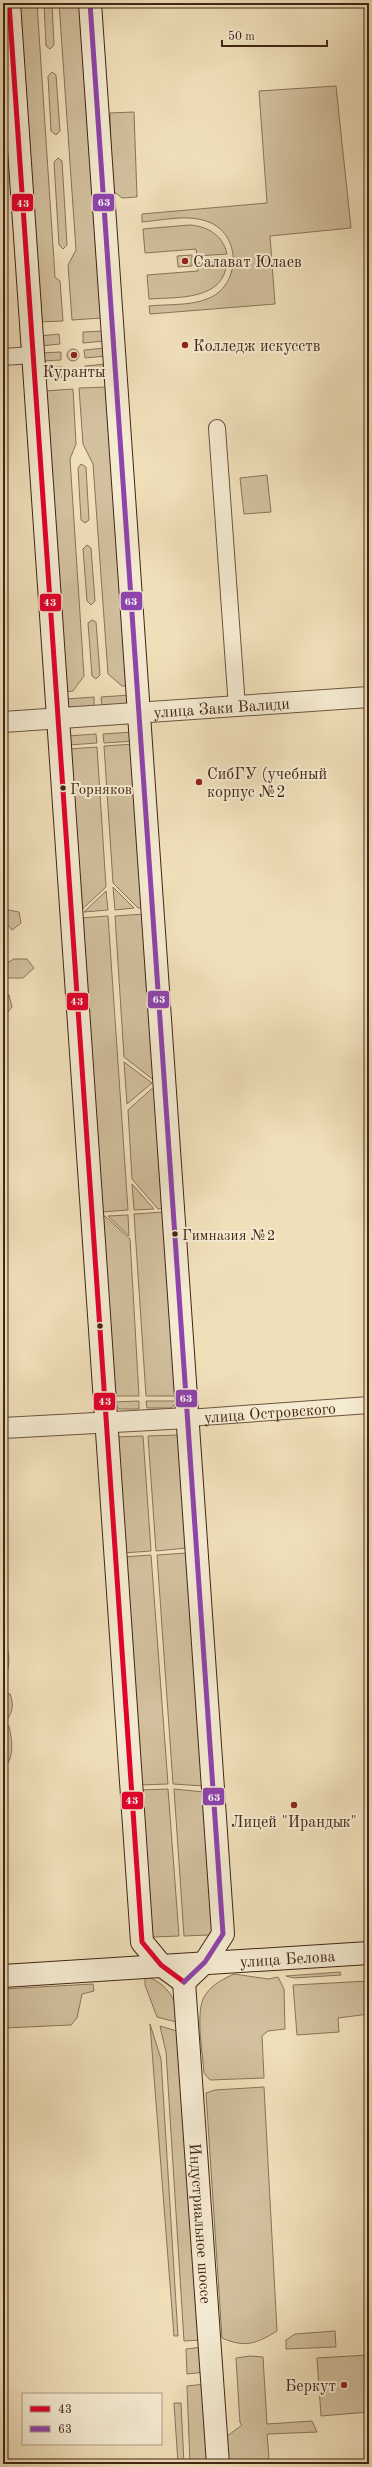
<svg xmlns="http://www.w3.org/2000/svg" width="372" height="2467" viewBox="0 0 372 2467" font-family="'Old Standard TT',serif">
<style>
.green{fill:#d2c09e;stroke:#8a7259}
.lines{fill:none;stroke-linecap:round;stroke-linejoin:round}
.minor-casing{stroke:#6d543e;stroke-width:18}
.tertiary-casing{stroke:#6d543e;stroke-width:22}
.secondary-casing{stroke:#412514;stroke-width:24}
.minor{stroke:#f5ebd2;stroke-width:16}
.tertiary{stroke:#f5ebd2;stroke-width:20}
.secondary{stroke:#f5ebd2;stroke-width:22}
.bus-1-casing{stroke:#f5ebd2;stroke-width:8}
.bus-2-casing{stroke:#f5ebd2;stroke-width:8}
.bus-1{stroke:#e4002b;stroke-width:5}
.bus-2{stroke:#8e44ad;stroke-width:5}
.poi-dot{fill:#8f2418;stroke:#f5ebd2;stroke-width:1.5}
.bus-dot{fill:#412514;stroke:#f5ebd2;stroke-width:1.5}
.labels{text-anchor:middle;stroke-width:4;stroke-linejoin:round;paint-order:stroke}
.bus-label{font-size:15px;fill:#412514;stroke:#f5ebd2;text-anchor:start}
.poi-label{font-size:16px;fill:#412514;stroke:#f5ebd2;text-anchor:start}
.street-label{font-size:16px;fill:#412514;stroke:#f5ebd2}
.line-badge{stroke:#f5ebd2;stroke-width:1.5}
.badge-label{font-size:11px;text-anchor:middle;font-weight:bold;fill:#fff}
</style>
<rect width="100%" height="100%" fill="#f0e0ba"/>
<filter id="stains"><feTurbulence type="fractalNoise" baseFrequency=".005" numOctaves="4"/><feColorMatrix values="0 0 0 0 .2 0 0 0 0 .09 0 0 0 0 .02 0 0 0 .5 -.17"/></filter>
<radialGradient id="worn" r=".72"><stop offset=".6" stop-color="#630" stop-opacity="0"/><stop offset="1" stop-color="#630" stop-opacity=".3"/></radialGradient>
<path class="green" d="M17 3H37L55 277 60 281 63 321 39 322Z
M44 3H52L54 45 50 49 46 46Z
M59 3H81L102 318 72 320 68 265 76 250Z
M52 72 56 75 60 131 56 135 51 131 48 76Z
M336 86 351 228 270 236 275 304 150 314 149 306C167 304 190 306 207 299 240 287 243 236 209 222 189 214 164 220 142 222V214L267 203 259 91Z
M134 112 137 197 122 198 112 190 110 113Z
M58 158 62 161 67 245 63 249 59 245 54 162Z
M189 225C207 226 223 235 227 254L197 256 196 249 145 253 143 229Z
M192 255V266L178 267 177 256Z
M227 261C225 301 178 297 149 299L147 275 198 271 197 263Z
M103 331 104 341 83 343V332Z
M59 334 60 344 40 346V336Z
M105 348 106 356 85 358 84 350Z
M67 355a6 6 0 1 1 12 0a6 6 0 1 1-12 0Z
M61 352V360L42 361 41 353Z
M106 364 107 374 86 376 85 366Z
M62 367 63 377 43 379 42 368Z
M108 387 130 686H122L108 674 93 464 83 444 79 388Z
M73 389 76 444 70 459 84 676 73 691 65 692 44 391Z
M81 464 86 467 89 520 85 523 81 520 78 468Z
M267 475 271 512 244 514 240 478Z
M87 545 91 548 95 601 91 605 87 601 83 549Z
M92 620 96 622 100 675 96 679 92 676 88 623Z
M130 695V703L102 707 101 697Z
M94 697V707H67L66 699Z
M133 732 134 741 104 743 103 734Z
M96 734 97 743 69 745 68 736Z
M134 744 144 908H138L113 883 104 746Z
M97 747 106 887 79 912 69 749Z
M113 887 134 908 115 910Z
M106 891 108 910 84 912Z
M3 909 19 912 21 923 12 930 3 920Z
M145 914 155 1081 124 1057 115 916Z
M108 916 128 1210 101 1212 80 918Z
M14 959H27L34 968 23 978H9L3 974V965Z
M3 995H9L12 1007 3 1018Z
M124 1062 152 1083 127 1104Z
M156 1085 164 1208 158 1209 132 1179 128 1110Z
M132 1184 154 1209 134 1210Z
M164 1212 176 1396H146L134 1214Z
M128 1215 129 1236 108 1216Z
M101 1216H105L130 1239 139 1396H112Z
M139 1401V1409H119L113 1402Z
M146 1401H176V1403L171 1408H147Z
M178 1435 187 1548 156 1551 148 1436Z
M143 1436 151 1551 123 1553 115 1437Z
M187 1553 204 1786 173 1784 157 1555Z
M151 1555 168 1784 140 1785 123 1557Z
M3 1632C7 1645 14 1666 3 1678Z
M3 1693 10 1694C14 1705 13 1712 6 1721L3 1718Z
M5 1724 9 1726C12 1740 15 1757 4 1768L3 1725Z
M168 1789 179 1936 152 1937 140 1790Z
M174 1789 204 1792 214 1926 211 1933 208 1935 184 1936Z
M340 1972 341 1975 294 1978 286 1976Z
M234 1974 268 1979 278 1977 284 1989 285 2029 268 2031 262 2036 264 2078 210 2080 204 2073C203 2054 194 2008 206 1994 213 1984 223 1979 234 1974Z
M145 1976C169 1984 176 2000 180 2023L157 2017 145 1985Z
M369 1981V2014L338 2018 339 2032 297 2035 293 1985Z
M93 1984 94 1991 82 1994 77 2018 71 2025 5 2028 3 1989Z
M150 2024 161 2059 178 2336H174Z
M160 2026 180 2032 202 2340 184 2341 166 2052Z
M264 2087 277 2331C256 2344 245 2348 222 2338L206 2093 215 2090Z
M335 2331 336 2347 286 2349V2340L295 2334Z
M202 2347 205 2372 187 2374 186 2349Z
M369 2355V2412L321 2416 317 2358Z
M250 2356 263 2357 267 2424 312 2421 317 2432 267 2434 269 2457 264 2464H228L226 2437 242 2425 240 2423 236 2358Z
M205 2384 210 2464H190L187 2386Z
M174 2403H181L184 2464H178Z"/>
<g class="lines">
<defs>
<g id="minor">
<path d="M3 357 33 355"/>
<path d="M217 428 237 707"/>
<path id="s1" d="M188 1418 369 1405"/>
</g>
<g id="tertiary">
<path id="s2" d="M3 722 369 697"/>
<path d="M3 1428 188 1418"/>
</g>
<g id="secondary">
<path d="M9 3 142 1942 161 1965 184 1982"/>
<path d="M90 3 223 1934 205 1962 184 1982"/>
<path id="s3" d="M3 1976 369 1953"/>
<path id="s4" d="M184 1982 218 2464"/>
</g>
</defs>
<use href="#minor" class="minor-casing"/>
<use href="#tertiary" class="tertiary-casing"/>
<use href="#secondary" class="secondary-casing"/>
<use href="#minor" class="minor"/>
<use href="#tertiary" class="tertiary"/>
<use href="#secondary" class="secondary"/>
<defs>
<path id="bus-1" d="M9 3 142 1942 161 1965 184 1982"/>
<path id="bus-2" d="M90 3 223 1934 205 1962 184 1982"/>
</defs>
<use href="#bus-1" class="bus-1-casing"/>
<use href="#bus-2" class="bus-2-casing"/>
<use href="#bus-1" class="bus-1"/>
<use href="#bus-2" class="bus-2"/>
</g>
<g class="poi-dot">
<circle cx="185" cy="261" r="4"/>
<circle cx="185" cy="345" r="4"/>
<circle cx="74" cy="355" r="4"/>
<circle cx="199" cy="782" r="4"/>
<circle cx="294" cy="1805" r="4"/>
<circle cx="344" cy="2385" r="4"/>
</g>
<g class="bus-dot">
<circle cx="63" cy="788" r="3.5"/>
<circle cx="175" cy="1234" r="3.5"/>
<circle cx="100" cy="1326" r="3.5"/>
</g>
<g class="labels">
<g class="bus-label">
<text x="70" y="794">Горняков</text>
<text x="182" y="1240">Гимназия №2</text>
</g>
<g class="poi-label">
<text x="193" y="267">Салават Юлаев</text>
<text x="193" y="351">Колледж искусств</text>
<text x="74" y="377" text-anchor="middle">Куранты</text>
<text x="207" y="779">СибГУ (учебный<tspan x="207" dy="18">корпус №2</tspan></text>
<text x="294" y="1827" text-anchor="middle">Лицей "Ирандык"</text>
<text x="336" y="2391" text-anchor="end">Беркут</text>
</g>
<g class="street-label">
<text dy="6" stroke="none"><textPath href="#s2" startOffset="219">улица Заки Валиди</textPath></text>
<text dy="6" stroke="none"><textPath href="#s1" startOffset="82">улица Островского</textPath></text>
<text dy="6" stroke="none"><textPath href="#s3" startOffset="285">улица Белова</textPath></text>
<text dy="6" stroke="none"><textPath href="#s4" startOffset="242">Индустриальное шоссе</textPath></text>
</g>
</g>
<g class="line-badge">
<rect x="92" y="193" width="23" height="19" rx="4" fill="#8e44ad"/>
<rect x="11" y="193" width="23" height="19" rx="4" fill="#e4002b"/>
<rect x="120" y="591" width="23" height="20" rx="4" fill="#8e44ad"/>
<rect x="39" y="593" width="23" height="19" rx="4" fill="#e4002b"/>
<rect x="147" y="990" width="23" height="19" rx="4" fill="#8e44ad"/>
<rect x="66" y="992" width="23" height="19" rx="4" fill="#e4002b"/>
<rect x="175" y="1389" width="23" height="19" rx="4" fill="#8e44ad"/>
<rect x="93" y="1392" width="23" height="19" rx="4" fill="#e4002b"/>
<rect x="202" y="1787" width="23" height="19" rx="4" fill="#8e44ad"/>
<rect x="121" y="1791" width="23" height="19" rx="4" fill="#e4002b"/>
</g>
<g class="badge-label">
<text x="104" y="206">63</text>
<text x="23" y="207">43</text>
<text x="131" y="605">63</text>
<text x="50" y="606">43</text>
<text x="159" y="1003">63</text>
<text x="77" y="1005">43</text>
<text x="186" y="1402">63</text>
<text x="105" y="1405">43</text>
<text x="214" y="1801">63</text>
<text x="132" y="1804">43</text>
</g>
<rect width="372" height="2467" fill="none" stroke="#f0e0ba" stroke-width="16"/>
<rect x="4" y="4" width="364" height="2459" fill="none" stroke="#412514" stroke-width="2"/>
<rect x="8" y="8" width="356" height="2451" fill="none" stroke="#412514"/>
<rect x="22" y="2393" width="140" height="52" fill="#f5ebd2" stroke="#ad9c86"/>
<rect x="30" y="2406" width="20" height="6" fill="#e4002b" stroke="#ad9c86"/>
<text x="58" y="2413" font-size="12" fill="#412514">43</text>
<rect x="30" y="2426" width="20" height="6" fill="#8e44ad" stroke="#ad9c86"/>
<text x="58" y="2433" font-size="12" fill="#412514">63</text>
<path d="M222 40v6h105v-6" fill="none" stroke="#412514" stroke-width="2"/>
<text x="228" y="40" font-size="12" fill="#412514" stroke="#f5ebd2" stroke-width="3" paint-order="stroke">50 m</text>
<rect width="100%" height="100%" filter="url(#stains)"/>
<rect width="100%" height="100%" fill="url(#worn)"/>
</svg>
